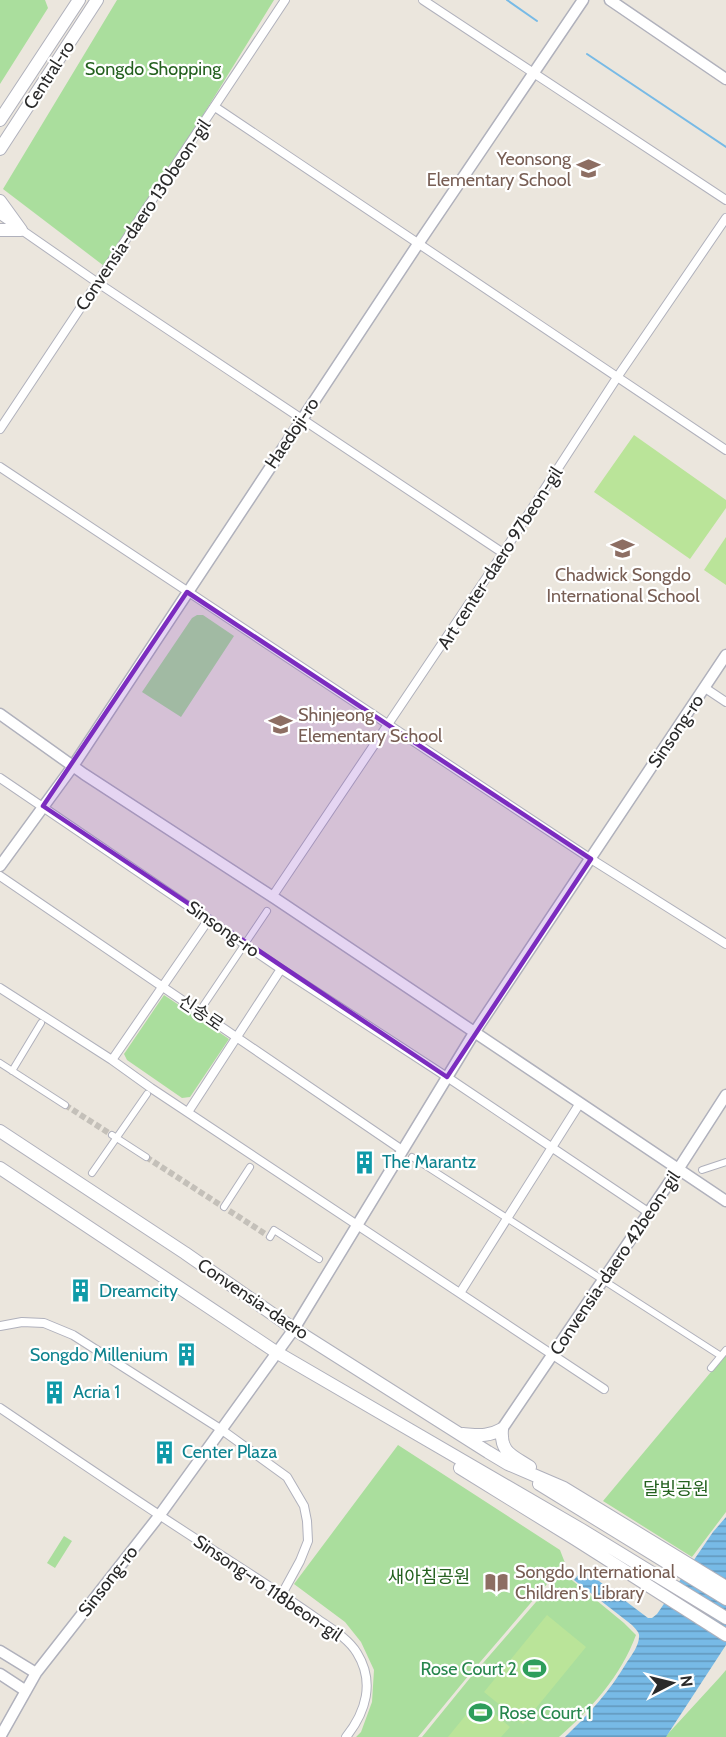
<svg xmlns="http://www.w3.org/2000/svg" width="726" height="1737" viewBox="0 0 726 1737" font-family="Cabin,'Noto Sans KR',sans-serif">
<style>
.park{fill:#aade9d}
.pitch{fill:#bae499}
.water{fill:url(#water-rules)}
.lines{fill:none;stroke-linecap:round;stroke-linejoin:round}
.stream{stroke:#77bae6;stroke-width:2}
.pedestrian-tunnel{stroke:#c4c0b9;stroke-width:6;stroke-dasharray:6 3;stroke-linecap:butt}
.pedestrian-casing{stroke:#b0b1bc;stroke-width:8}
.minor-casing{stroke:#b0b1bc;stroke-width:10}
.tertiary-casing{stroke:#b0b1bc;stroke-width:13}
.secondary-casing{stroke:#b0b1bc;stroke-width:14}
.pedestrian{stroke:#fff;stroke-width:6}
.minor{stroke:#fff;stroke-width:8}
.tertiary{stroke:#fff;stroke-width:10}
.secondary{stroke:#fff;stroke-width:12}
.marked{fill:#7b2cbf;fill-opacity:0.2;stroke:#7b2cbf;stroke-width:4.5;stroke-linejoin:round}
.labels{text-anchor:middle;stroke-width:4.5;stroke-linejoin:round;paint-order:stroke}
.park-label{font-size:18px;fill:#24611f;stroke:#fff}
.street-label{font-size:18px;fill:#2a2a2a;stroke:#fff}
.education-label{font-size:18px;fill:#785e54;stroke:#fff;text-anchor:start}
.culture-label{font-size:18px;fill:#0d838f;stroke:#fff;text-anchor:start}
.leisure-label{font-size:18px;fill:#27864d;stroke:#fff;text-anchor:end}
</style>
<defs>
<pattern id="water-rules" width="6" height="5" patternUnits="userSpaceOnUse" patternTransform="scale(1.5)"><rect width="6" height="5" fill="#77bae6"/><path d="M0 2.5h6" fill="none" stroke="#6297bb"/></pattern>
</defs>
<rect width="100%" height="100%" fill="#ebe6dd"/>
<path class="park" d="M0 0H45L48 8 0 84Z
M117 0H274L108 269 3 189Z
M197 615H203L234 636 181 717 142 692 192 618Z
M164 995 229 1039 190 1097 182 1098 127 1060 124 1054Z
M726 1354V1512L692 1557 603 1501Z
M398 1445 560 1550 565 1563 469 1675 418 1737H356L361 1732 372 1702 374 1670 361 1642 345 1622 294 1584Z
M64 1536 72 1541 55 1568 47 1563Z
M562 1572 624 1623 636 1635C621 1676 591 1709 559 1737H422L470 1678Z
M726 1670V1737H665L720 1677Z"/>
<path class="pitch" d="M634 435 726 500V508L690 559 594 492Z
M726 537V585L704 570Z
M547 1615 586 1647 523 1724 484 1692Z
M478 1700 510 1727 501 1737H448Z"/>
<path class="water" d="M726 1517V1645L666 1737H565C589 1714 610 1691 627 1662 632 1655 639 1645 639 1637 640 1632 635 1629 632 1625L574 1580 583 1569 648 1618H652L657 1614 713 1532Z"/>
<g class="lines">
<path class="stream" d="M507 0 537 21
M587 54 726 147"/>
<path class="pedestrian-tunnel" d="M65 1105 112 1135
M146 1157 270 1237"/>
<defs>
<path id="pedestrian" d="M199 1012 267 911
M0 1063 65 1105
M12 1071 41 1023
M112 1135 146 1157
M412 1157 721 1356
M702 1170 726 1162
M92 1173 147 1094
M224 1207 250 1167
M270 1237 274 1230 319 1259
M711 1368 726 1350"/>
<path id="minor" d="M423 0 726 200
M215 107 726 450
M0 215 98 283 503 553
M0 429 285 0
M0 467 591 859 726 944
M705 688 726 702
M0 778 281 969 447 1077 648 1212
M0 876 402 1150
M272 897 503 553 618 376 726 218
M0 988 112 1060 151 1088 604 1389
M112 1060 209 919
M188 1112 281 969
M460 1293 580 1103
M0 1326 22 1322 44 1323 73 1335 222 1430 287 1477 304 1506 307 1521 308 1541 300 1561 282 1594
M0 1408C71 1456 141 1504 213 1550 247 1572 282 1594 316 1618 330 1628 348 1638 357 1653 375 1682 366 1712 346 1737"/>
<path id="tertiary" d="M610 0 726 79
M0 714 84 774 276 899 726 1201
M0 866 73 766 418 244 583 0
M502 1429 679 1168 726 1095
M0 1651 36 1673
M0 1674 26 1691
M0 1737 36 1673 159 1516 294 1329 474 1033 726 655"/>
<path id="secondary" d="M0 120 79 0
M0 149 97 0
M0 201 21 230
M0 230H21
M0 1131 185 1253 294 1329 488 1452 508 1464 564 1488 726 1587
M0 1168 276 1352 582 1530 726 1618
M502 1429C500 1453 512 1455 530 1467
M463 1434C478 1435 488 1437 502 1429
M460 1468 575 1539 726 1635
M539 1484 726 1599"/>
</defs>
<use href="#pedestrian" class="pedestrian-casing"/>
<use href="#minor" class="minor-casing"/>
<use href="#tertiary" class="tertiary-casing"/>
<use href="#secondary" class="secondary-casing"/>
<use href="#pedestrian" class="pedestrian"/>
<use href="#minor" class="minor"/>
<use href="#tertiary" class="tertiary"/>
<use href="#secondary" class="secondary"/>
</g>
<path class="marked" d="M187 592 591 859 447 1077 43 806Z"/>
<defs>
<symbol id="school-bare" viewBox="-9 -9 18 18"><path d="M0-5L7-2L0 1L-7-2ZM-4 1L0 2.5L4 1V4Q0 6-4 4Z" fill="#8d6e63" stroke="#fff" stroke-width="2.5" paint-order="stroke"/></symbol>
<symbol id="building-bare" viewBox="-9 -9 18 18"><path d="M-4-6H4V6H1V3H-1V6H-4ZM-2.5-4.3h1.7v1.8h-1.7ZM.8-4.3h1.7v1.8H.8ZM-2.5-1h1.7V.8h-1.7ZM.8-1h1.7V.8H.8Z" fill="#0f9aa8" stroke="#fff" stroke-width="2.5" paint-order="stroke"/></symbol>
<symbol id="library-bare" viewBox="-9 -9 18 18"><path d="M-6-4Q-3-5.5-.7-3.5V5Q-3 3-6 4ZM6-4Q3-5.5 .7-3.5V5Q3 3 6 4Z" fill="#8d6e63" stroke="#fff" stroke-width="2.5" paint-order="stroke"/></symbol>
<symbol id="stadium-bare" viewBox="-9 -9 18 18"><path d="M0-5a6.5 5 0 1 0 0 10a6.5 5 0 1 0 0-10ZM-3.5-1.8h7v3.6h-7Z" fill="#2e9e5b" stroke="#fff" stroke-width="2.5" paint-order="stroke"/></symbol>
</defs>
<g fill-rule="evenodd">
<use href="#school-bare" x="572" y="152" width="33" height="33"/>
<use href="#school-bare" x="606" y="532" width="33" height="33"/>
<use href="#school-bare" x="264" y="708" width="33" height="33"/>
<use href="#building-bare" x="348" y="1146" width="33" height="33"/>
<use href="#building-bare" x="64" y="1274" width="33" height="33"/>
<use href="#building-bare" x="170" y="1338" width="33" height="33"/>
<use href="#building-bare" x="38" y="1376" width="33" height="33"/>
<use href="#building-bare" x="148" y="1436" width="33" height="33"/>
<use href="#library-bare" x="480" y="1566" width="33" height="33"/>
<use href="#stadium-bare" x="518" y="1652" width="33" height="33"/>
<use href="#stadium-bare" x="464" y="1696" width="33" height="33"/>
</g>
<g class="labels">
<g class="park-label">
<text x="153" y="75">Songdo Shopping</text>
<text x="676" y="1495">달빛공원</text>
<text x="429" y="1583">새아침공원</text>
</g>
<g class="street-label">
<text transform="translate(49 75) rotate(-57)" y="6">Central-ro</text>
<text transform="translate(143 215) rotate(-56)" y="6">Convensia-daero 130beon-gil</text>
<text transform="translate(292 433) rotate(-56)" y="6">Haedoji-ro</text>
<text transform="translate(500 558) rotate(-57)" y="6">Art center-daero 97beon-gil</text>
<text transform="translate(676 731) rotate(-56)" y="6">Sinsong-ro</text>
<text transform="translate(223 929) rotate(35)" y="6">Sinsong-ro</text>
<text transform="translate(201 1013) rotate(34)" y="6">신송로</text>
<text transform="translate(615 1263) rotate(-56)" y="6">Convensia-daero 42beon-gil</text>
<text transform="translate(253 1299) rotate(34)" y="6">Convensia-daero</text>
<text transform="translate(108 1581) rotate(-52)" y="6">Sinsong-ro</text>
<text transform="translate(268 1588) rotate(34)" y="6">Sinsong-ro 118beon-gil</text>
</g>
<g class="education-label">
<text x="571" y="165" text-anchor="end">Yeonsong<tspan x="571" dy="21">Elementary School</tspan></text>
<text x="623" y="581" text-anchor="middle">Chadwick Songdo<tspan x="623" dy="21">International School</tspan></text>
<text x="298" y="721">Shinjeong<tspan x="298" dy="21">Elementary School</tspan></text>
<text x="515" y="1578">Songdo International<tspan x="515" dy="21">Children's Library</tspan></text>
</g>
<g class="culture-label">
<text x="382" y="1168">The Marantz</text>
<text x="99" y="1297">Dreamcity</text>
<text x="168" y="1361" text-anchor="end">Songdo Millenium</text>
<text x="73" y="1398">Acria 1</text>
<text x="182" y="1458">Center Plaza</text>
</g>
<g class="leisure-label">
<text x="517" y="1675">Rose Court 2</text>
<text x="499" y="1719" text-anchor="start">Rose Court 1</text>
</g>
</g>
<g transform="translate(672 1683) rotate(83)" stroke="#ffffff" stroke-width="4.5" paint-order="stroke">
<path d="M0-4.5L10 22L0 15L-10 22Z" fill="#2a2a2a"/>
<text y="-9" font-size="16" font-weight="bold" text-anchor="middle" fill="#2a2a2a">N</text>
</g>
</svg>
